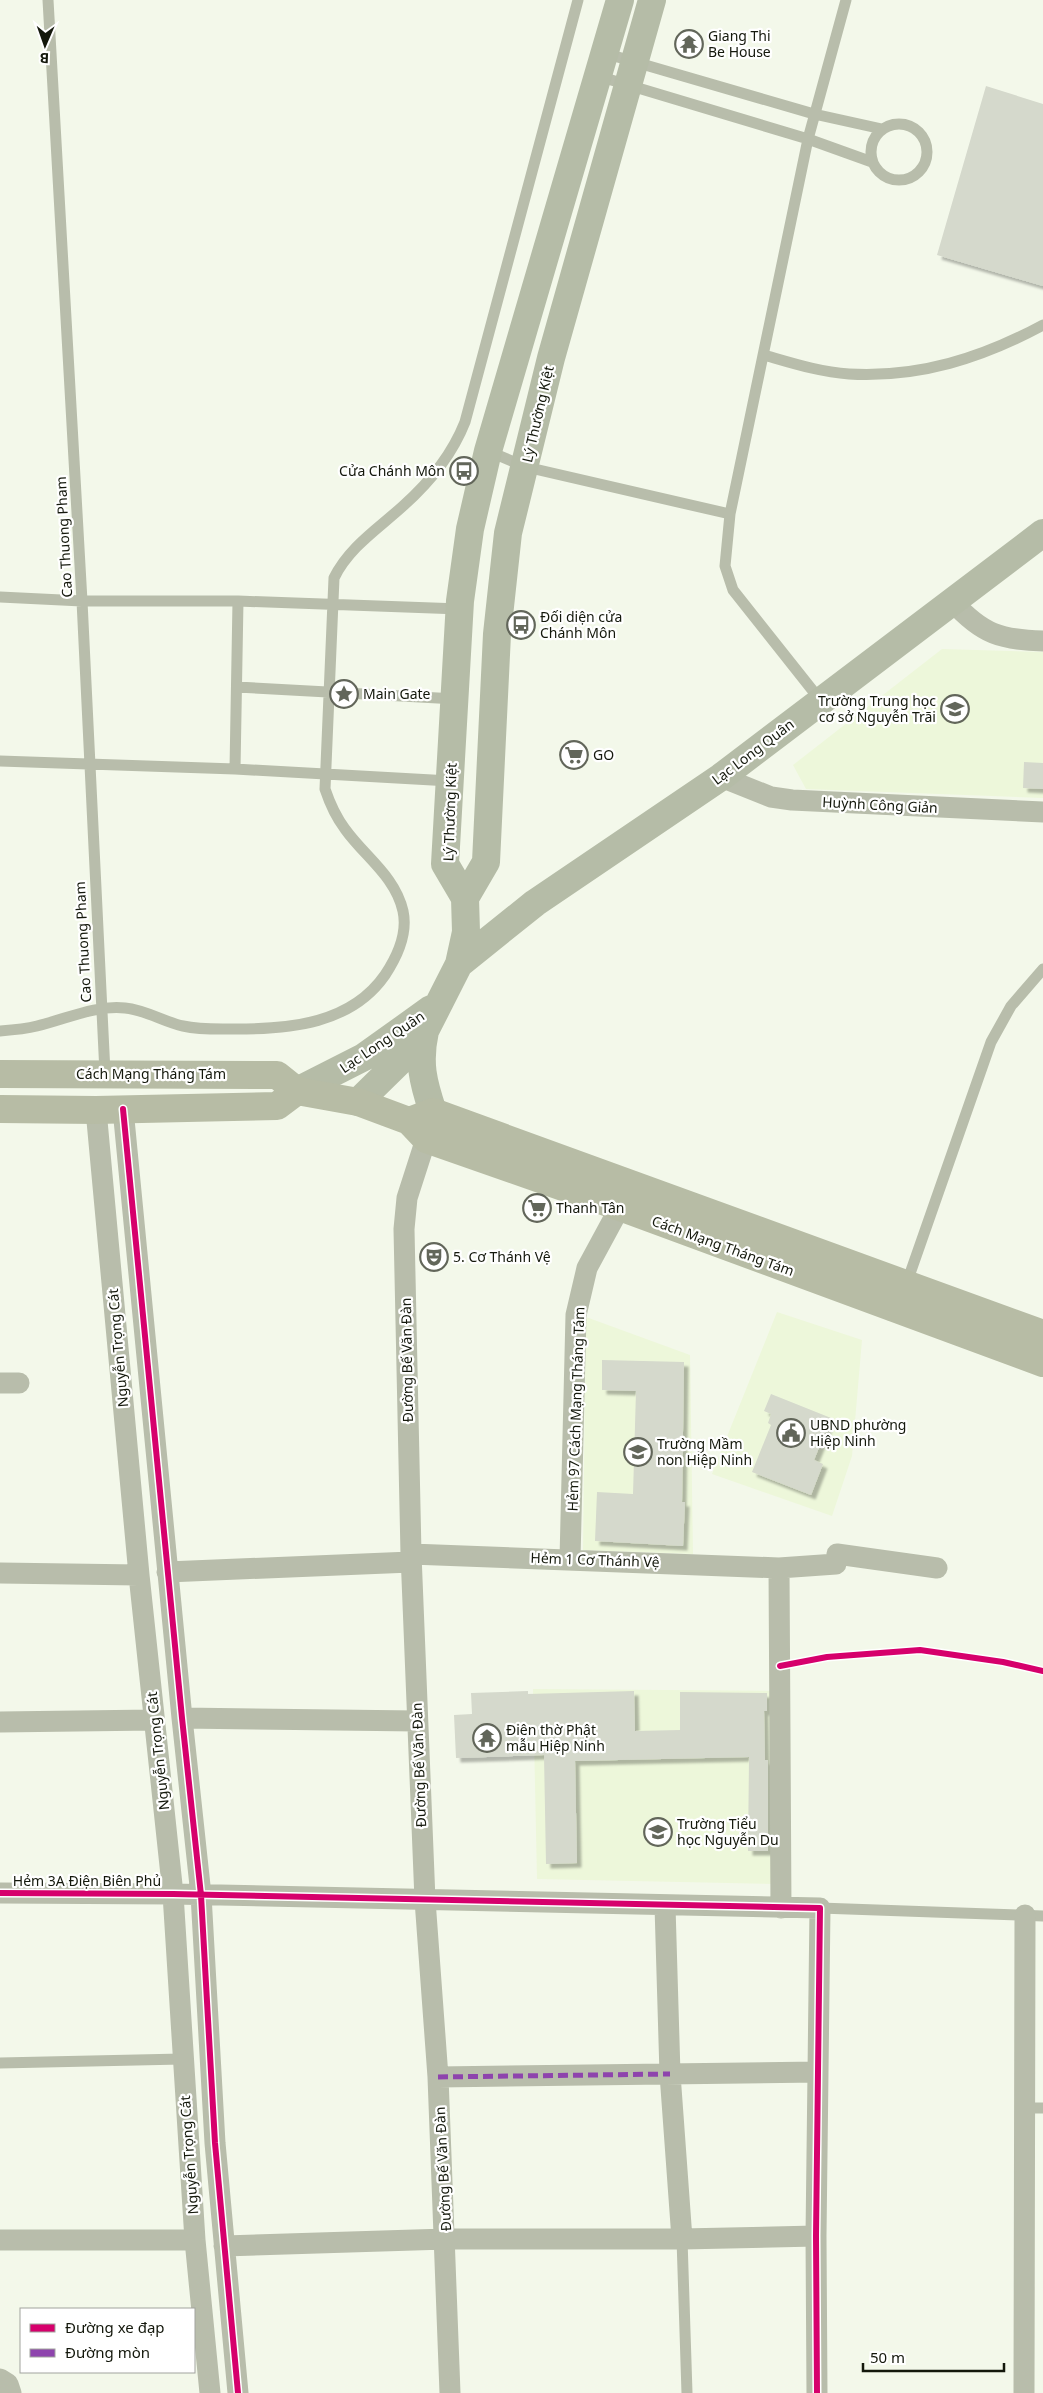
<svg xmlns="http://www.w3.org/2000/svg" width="1043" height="2393" viewBox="0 0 1043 2393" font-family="'Noto Sans',sans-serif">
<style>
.built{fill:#edf7da}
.building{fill:#d5d9cc;filter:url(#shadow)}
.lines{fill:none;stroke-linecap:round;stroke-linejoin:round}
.lane{stroke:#b8bdab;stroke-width:11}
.street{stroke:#b8bdab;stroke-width:21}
.secondary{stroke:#b5bca7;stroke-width:28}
.primary{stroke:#b7bca5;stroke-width:28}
.quiet{stroke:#8e44ad;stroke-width:5;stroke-dasharray:10 5;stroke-linecap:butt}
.cycleway-casing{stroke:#fff;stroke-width:9}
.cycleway{stroke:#d6006c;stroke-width:6}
.labels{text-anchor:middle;stroke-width:4.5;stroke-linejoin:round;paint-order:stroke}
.poi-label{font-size:14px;fill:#14180c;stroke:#fff;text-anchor:start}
.street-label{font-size:14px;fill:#14180c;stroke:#fff}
</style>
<defs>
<filter id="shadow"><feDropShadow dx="4.5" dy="4.5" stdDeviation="1" flood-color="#0004"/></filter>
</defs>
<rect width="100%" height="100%" fill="#f3f8ea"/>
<path class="built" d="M942 649 1043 652V798L806 789 793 765Z
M777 1312 862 1340 852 1456 832 1516 712 1474Z
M586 1317 690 1355 693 1554 583 1550Z
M533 1689 781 1691 780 1884 537 1879Z"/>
<path class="building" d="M986 86 1043 104V286L937 255Z
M1024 762 1043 763V789L1023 788Z
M602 1360 684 1362 682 1502H685L683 1546 595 1541 597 1492 633 1494 636 1391 602 1390Z
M771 1394 831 1418 814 1460 823 1464 811 1495 752 1472 771 1425 768 1423 771 1414 764 1411Z
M528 1691V1694L634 1691 635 1731 680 1730V1692L767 1693V1711H764L765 1760H768V1851H748L749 1757 575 1761 577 1863 546 1864 544 1755 456 1758 454 1715 472 1714 471 1693Z"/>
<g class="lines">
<path class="lane" d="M48 0 82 601 105 1073
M604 53 814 114 882 129
M598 76 808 139 872 162
M871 152a28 28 0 1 1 56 0a28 28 0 1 1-56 0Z
M764 355C792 363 820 372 849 374 919 378 982 358 1043 325
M488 451 526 467 730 514
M0 597 82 601H238L460 609
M237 687 456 699
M821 701 733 590 725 566 730 514 808 139 846 0
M0 761 235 769 450 781
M235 769 238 601
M0 1031C13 1030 25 1029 37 1026 67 1019 94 1005 125 1008 146 1010 164 1022 183 1026 201 1030 218 1029 236 1029 290 1029 351 1024 385 975 397 957 408 934 403 911 395 876 365 857 345 829 336 817 330 804 325 789L334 578C349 547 379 528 403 506 430 482 452 455 465 422L578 0
M906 1285 991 1042 1011 1006 1043 969
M820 1908 1043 1916
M0 2063 182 2059
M1024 2108H1043
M682 2239 687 2393"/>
<path class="street" d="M953 602C982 634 1001 640 1043 641
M721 777 771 797 792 800 1043 812
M123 1109 182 1718 201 1895 215 2143 238 2393
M96 1110 139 1575 173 1894 195 2240 210 2393
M426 1139 407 1198 404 1229 411 1554 425 1900 438 2077 450 2393
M0 1383H19
M411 1554 779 1568 836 1564 837 1554 937 1568
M570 1559 576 1315 587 1268 620 1207
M779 1568 781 1908
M167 1572 411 1562
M0 1573 139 1575
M182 1718 417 1721
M0 1722 154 1720
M0 1893 173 1894 820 1908 816 2236 817 2393
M665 1906 670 2074 682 2239
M438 2077 818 2072
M0 2240H195
M224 2246 446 2239H682L816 2236
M0 2379 8 2384 11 2393
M1024 2393 1025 1915"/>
<path class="secondary" d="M465 898 486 862 497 634 508 533 551 358 652 0
M459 964 535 903 721 777 1043 533
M425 1031C418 1063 423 1082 433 1112
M297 1091 364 1057 431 1009
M358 1102 407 1054 426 1029 459 964 466 932 465 898 445 864 460 601 470 529 488 451 620 0"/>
<path class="primary" d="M0 1074 277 1075 297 1091 358 1102 409 1121 426 1139 620 1207 1043 1363
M0 1109 96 1110 277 1106 297 1091
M409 1121 433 1112 1043 1334"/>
<path class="quiet" d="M438 2077 670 2074"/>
<defs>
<path id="cycleway" d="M123 1109 182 1718 201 1895 215 2143 238 2393
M780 1666 827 1657 920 1650 1003 1662 1043 1671
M0 1893 173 1894 820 1908 816 2236 817 2393"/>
</defs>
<use href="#cycleway" class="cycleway-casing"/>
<use href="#cycleway" class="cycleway"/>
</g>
<defs>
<symbol id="temple-ring" viewBox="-11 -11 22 22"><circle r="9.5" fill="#fff" stroke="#62665a" stroke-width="1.5"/><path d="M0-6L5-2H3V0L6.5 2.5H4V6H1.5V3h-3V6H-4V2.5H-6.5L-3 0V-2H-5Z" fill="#62665a"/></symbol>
<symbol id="bus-ring" viewBox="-11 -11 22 22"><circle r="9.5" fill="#fff" stroke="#62665a" stroke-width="1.5"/><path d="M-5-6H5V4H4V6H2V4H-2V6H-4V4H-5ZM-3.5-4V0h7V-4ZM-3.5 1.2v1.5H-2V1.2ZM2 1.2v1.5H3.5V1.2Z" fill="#62665a"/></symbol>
<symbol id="sight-ring" viewBox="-11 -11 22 22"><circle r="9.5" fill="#fff" stroke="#62665a" stroke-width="1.5"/><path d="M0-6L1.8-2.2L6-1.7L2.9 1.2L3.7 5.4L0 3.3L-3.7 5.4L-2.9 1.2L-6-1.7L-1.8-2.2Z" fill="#62665a"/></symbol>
<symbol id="school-ring" viewBox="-11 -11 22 22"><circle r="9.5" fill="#fff" stroke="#62665a" stroke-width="1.5"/><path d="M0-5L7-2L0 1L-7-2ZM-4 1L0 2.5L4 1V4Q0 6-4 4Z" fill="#62665a"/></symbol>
<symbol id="supermarket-ring" viewBox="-11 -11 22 22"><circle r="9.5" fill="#fff" stroke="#62665a" stroke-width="1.5"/><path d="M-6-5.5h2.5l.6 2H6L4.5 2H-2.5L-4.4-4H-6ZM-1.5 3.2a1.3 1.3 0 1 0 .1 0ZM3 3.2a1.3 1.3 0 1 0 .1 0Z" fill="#62665a"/></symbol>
<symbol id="theatre-ring" viewBox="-11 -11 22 22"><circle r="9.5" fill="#fff" stroke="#62665a" stroke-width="1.5"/><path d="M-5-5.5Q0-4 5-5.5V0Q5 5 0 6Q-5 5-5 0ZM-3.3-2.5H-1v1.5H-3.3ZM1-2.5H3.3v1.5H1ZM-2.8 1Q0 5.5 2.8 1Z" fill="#62665a"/></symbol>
<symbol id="civic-ring" viewBox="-11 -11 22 22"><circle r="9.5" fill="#fff" stroke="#62665a" stroke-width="1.5"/><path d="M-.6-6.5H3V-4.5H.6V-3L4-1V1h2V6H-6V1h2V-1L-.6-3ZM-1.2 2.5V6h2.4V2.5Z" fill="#62665a"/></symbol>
</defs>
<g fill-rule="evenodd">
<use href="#temple-ring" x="673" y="28" width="32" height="32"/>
<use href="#bus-ring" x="448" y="455" width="32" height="32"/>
<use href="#bus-ring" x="505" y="609" width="32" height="32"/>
<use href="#sight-ring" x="328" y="678" width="32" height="32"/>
<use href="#school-ring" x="939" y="693" width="32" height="32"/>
<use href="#supermarket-ring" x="558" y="739" width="32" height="32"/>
<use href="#supermarket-ring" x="521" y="1192" width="32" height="32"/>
<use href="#theatre-ring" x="418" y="1241" width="32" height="32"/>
<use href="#civic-ring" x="775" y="1417" width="32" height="32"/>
<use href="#school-ring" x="622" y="1436" width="32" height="32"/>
<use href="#temple-ring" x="471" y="1722" width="32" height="32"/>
<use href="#school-ring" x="642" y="1816" width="32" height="32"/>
</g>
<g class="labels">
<g class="poi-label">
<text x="708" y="41">Giang Thi<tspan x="708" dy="16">Be House</tspan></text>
<text x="445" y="476" text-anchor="end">Cửa Chánh Môn</text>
<text x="540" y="622">Đối diện cửa<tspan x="540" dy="16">Chánh Môn</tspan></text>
<text x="363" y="699">Main Gate</text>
<text x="936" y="706" text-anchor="end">Trường Trung học<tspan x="936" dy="16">cơ sở Nguyễn Trãi</tspan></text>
<text x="593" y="760">GO</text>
<text x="556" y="1213">Thanh Tân</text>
<text x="453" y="1262">5. Cơ Thánh Vệ</text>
<text x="810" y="1430">UBND phường<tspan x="810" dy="16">Hiệp Ninh</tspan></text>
<text x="657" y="1449">Trường Mầm<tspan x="657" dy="16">non Hiệp Ninh</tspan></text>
<text x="506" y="1735">Điện thờ Phật<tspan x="506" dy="16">mẫu Hiệp Ninh</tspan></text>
<text x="677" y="1829">Trường Tiểu<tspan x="677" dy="16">học Nguyễn Du</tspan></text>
</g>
<g class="street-label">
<text transform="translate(538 414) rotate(-77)" y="5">Lý Thường Kiệt</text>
<text transform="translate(64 537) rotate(-93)" y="5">Cao Thuong Pham</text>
<text transform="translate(753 752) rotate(-37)" y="5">Lạc Long Quân</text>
<text transform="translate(880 805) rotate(3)" y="5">Huỳnh Công Giản</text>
<text transform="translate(450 812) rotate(-88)" y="5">Lý Thường Kiệt</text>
<text transform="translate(83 942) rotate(-93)" y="5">Cao Thuong Pham</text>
<text transform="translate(382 1042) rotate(-34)" y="5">Lạc Long Quân</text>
<text x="151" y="1079">Cách Mạng Tháng Tám</text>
<text transform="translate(723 1246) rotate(20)" y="5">Cách Mạng Tháng Tám</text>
<text transform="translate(118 1348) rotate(-95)" y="5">Nguyễn Trọng Cát</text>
<text transform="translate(407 1360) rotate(-91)" y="5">Đường Bế Văn Đàn</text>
<text transform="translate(576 1409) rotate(-88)" y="5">Hẻm 97 Cách Mạng Tháng Tám</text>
<text transform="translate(595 1560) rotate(2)" y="5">Hẻm 1 Cơ Thánh Vệ</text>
<text transform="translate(158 1751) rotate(-96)" y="5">Nguyễn Trọng Cát</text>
<text transform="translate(419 1765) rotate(-92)" y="5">Đường Bế Văn Đàn</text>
<text x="87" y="1886">Hẻm 3A Điện Biên Phủ</text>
<text transform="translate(189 2155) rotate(-94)" y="5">Nguyễn Trọng Cát</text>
<text transform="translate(443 2169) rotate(-93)" y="5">Đường Bế Văn Đàn</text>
</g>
</g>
<rect x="20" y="2308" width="175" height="65" fill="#ffffff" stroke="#a1a39e"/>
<rect x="30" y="2324" width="25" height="8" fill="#d6006c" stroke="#a1a39e"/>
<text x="65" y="2333" font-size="15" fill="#14180c">Đường xe đạp</text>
<rect x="30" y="2349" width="25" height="8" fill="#8e44ad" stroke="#a1a39e"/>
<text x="65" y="2358" font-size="15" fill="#14180c">Đường mòn</text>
<g transform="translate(45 45) rotate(182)" stroke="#ffffff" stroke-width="4" paint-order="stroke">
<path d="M0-4L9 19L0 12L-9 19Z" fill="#14180c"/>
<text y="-8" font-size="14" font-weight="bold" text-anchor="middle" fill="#14180c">B</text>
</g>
<path d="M863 2363v8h141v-8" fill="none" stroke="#14180c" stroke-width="2.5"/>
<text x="870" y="2363" font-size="15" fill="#14180c" stroke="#ffffff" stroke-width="4" paint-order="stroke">50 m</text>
</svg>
